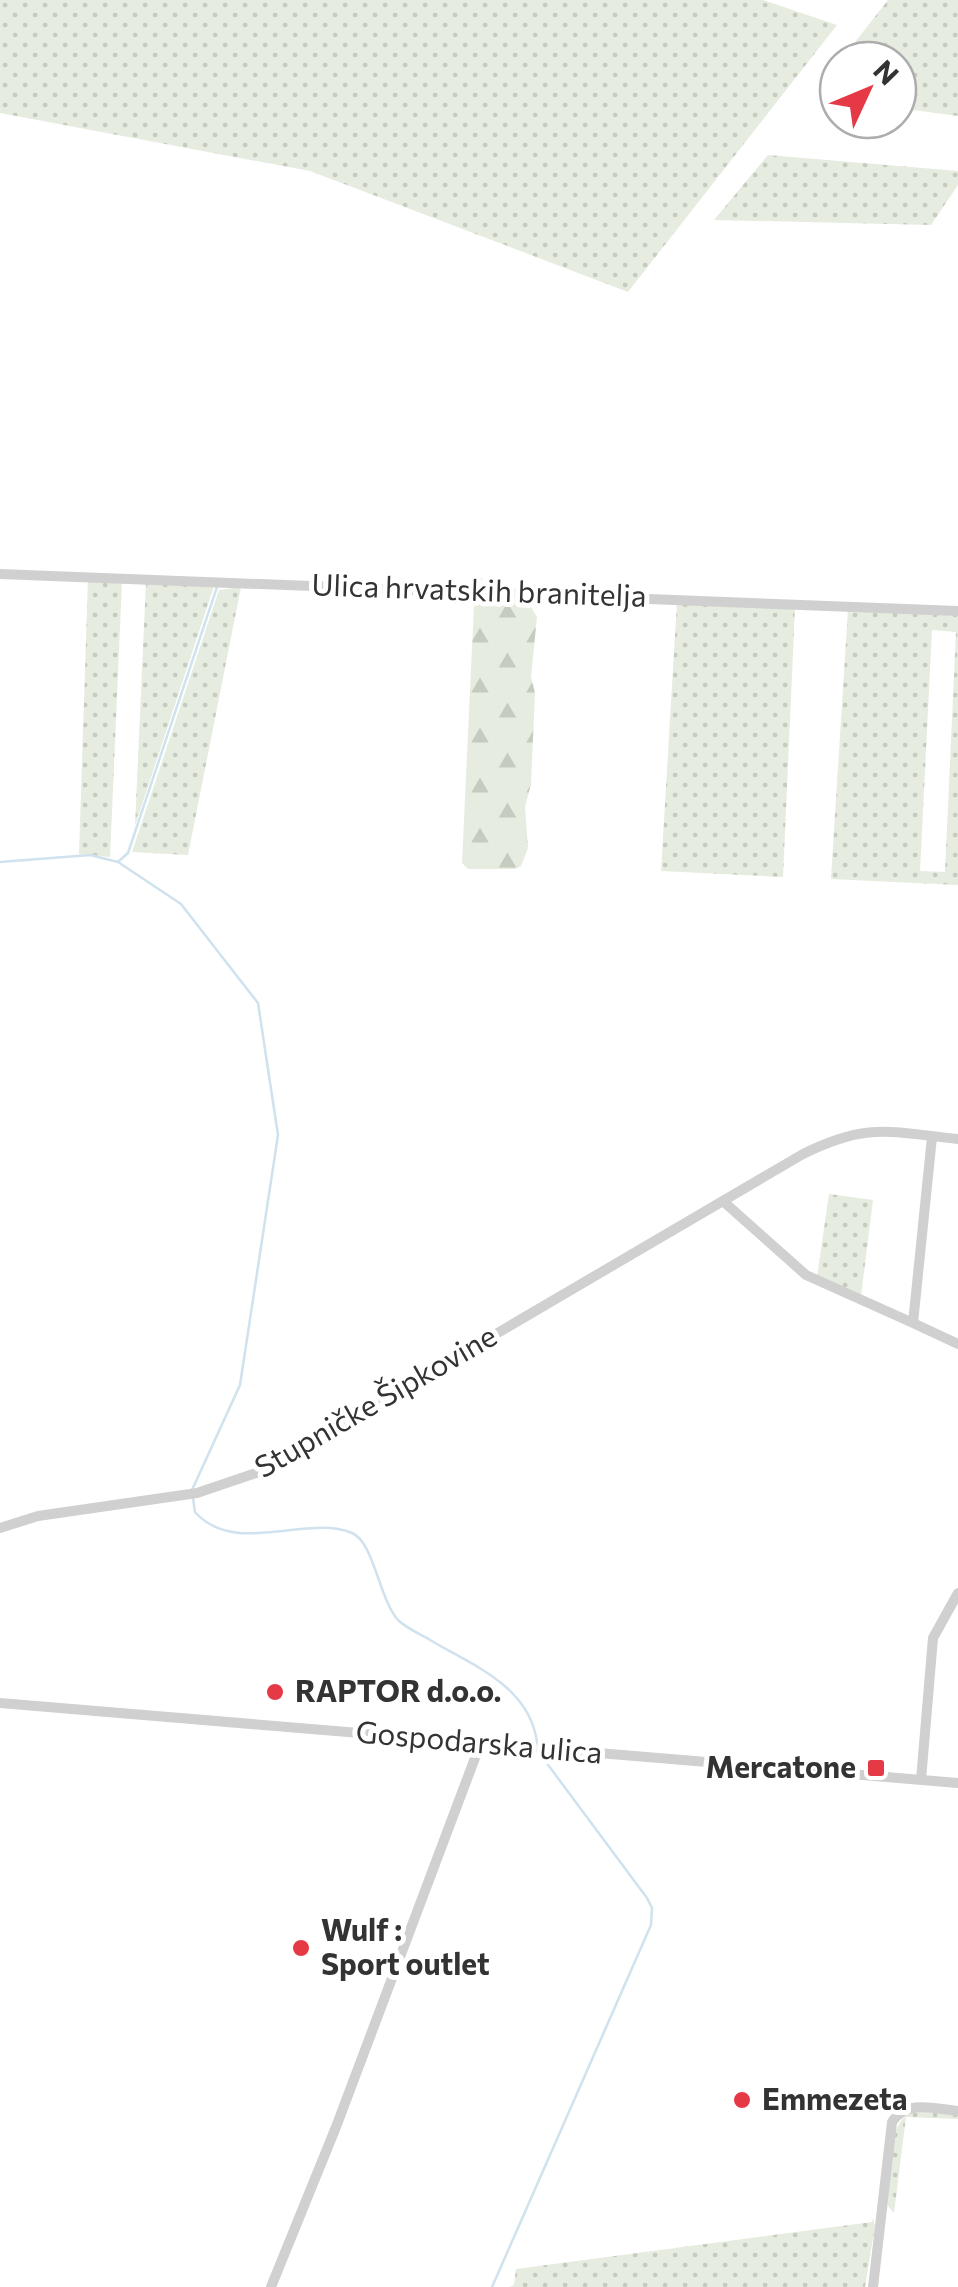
<svg xmlns="http://www.w3.org/2000/svg" width="958" height="2287" viewBox="0 0 958 2287" font-family="Commissioner,sans-serif">
<style>
.grass{fill:url(#grass-dots);fill-rule:evenodd}
.forest{fill:url(#forest-firs)}
.lines{fill:none;stroke-linecap:round;stroke-linejoin:round}
.stream{stroke:#cfe2ee;stroke-width:2.5}
.street{stroke:#d0d0d0;stroke-width:10}
.poi-dot{fill:#e63946;stroke:#fff;stroke-width:4}
.labels{text-anchor:middle;stroke-width:10;stroke-linejoin:round;paint-order:stroke}
.street-label{font-size:30px;fill:#333;stroke:#fff}
.poi-label{font-size:30px;font-weight:bold;fill:#333;stroke:#fff;text-anchor:start}
</style>
<defs>
<pattern id="grass-dots" width="8" height="8" patternUnits="userSpaceOnUse" patternTransform="scale(2.5)"><rect width="8" height="8" fill="#e6ecdf"/><path d="M2 2h.1M6 6h.1" fill="none" stroke="#c6cbc0" stroke-width="1.8" stroke-linecap="round"/></pattern>
<pattern id="forest-firs" width="22" height="20" patternUnits="userSpaceOnUse" patternTransform="scale(2.5)"><rect width="22" height="20" fill="#e6ecdf"/><path d="M5 1l3.5 6h-7zM16 11l3.5 6h-7z" fill="#c6cbc0"/></pattern>
</defs>
<rect width="100%" height="100%" fill="#fff"/>
<path class="grass" d="M0 0H763L837 25 628 292 310 171 0 113Z
M888 0H958V116L898 108V60H841Z
M768 155 958 171V185L931 225 714 220Z
M88 579 122 581 110 857 79 854Z
M146 581 215 583 135 826Z
M241 587 188 855 132 852 219 590Z
M677 602 795 607 783 877 661 871Z
M848 609 958 614V885L831 879ZM932 630 956 632 945 872 920 871Z
M829 1194 873 1200 861 1296 817 1277Z
M914 2111 958 2115V2119L906 2117 894 2213 888 2206C890 2178 884 2123 914 2111Z
M873 2218 875 2226 865 2287H509L514 2285 516 2269 872 2222Z"/>
<path class="forest" d="M486 596 526 599 537 617 531 677 535 693 531 784 525 807 528 848 521 866 515 869H468L462 863 474 605Z"/>
<g class="lines">
<path class="stream" d="M479 583 481 579
M119 861 128 853 217 587
M0 862 90 855 118 862 181 904 258 1003 278 1135 240 1385 192 1490
M193 1498 195 1512C235 1557 307 1514 352 1533 374 1542 379 1599 398 1620 406 1628 420 1634 430 1640 474 1666 529 1686 537 1742
M492 2287 651 1925 652 1908 647 1898 540 1754"/>
<path class="street" d="M0 574 958 611
M724 1202 806 1275 913 1323 932 1137
M913 1323 958 1344
M0 1528 38 1516 197 1493 262 1471 803 1154C868 1122 889 1132 958 1139
M0 1703 958 1783
M921 1780 933 1638 958 1593
M271 2287 336 2127 481 1742
M873 2287 892 2122C907 2099 935 2109 958 2111"/>
</g>
<g class="poi-dot">
<circle cx="275" cy="1692" r="10"/>
<rect x="866" y="1758" width="20" height="20" rx="5"/>
<circle cx="301" cy="1948" r="10"/>
<circle cx="742" cy="2100" r="10"/>
</g>
<g class="labels">
<g class="street-label">
<text transform="translate(479 591) rotate(2)" y="10">Ulica hrvatskih branitelja</text>
<text transform="translate(376 1402) rotate(-30)" y="10">Stupničke Šipkovine</text>
<text transform="translate(479 1743) rotate(5)" y="10">Gospodarska ulica</text>
</g>
<g class="poi-label">
<text x="295" y="1702">RAPTOR d.o.o.</text>
<text x="856" y="1778" text-anchor="end">Mercatone</text>
<text x="321" y="1941">Wulf :<tspan x="321" dy="34">Sport outlet</tspan></text>
<text x="762" y="2110">Emmezeta</text>
</g>
</g>
<g transform="translate(868 90) rotate(46)"><circle r="48" fill="#ffffff" stroke="#adadad" stroke-width="2.5"/>
<path d="M0-8L18 38L0 25L-18 38Z" fill="#e63946"/>
<text y="-15" font-size="28" font-weight="bold" text-anchor="middle" fill="#333333">N</text>
</g>
</svg>
